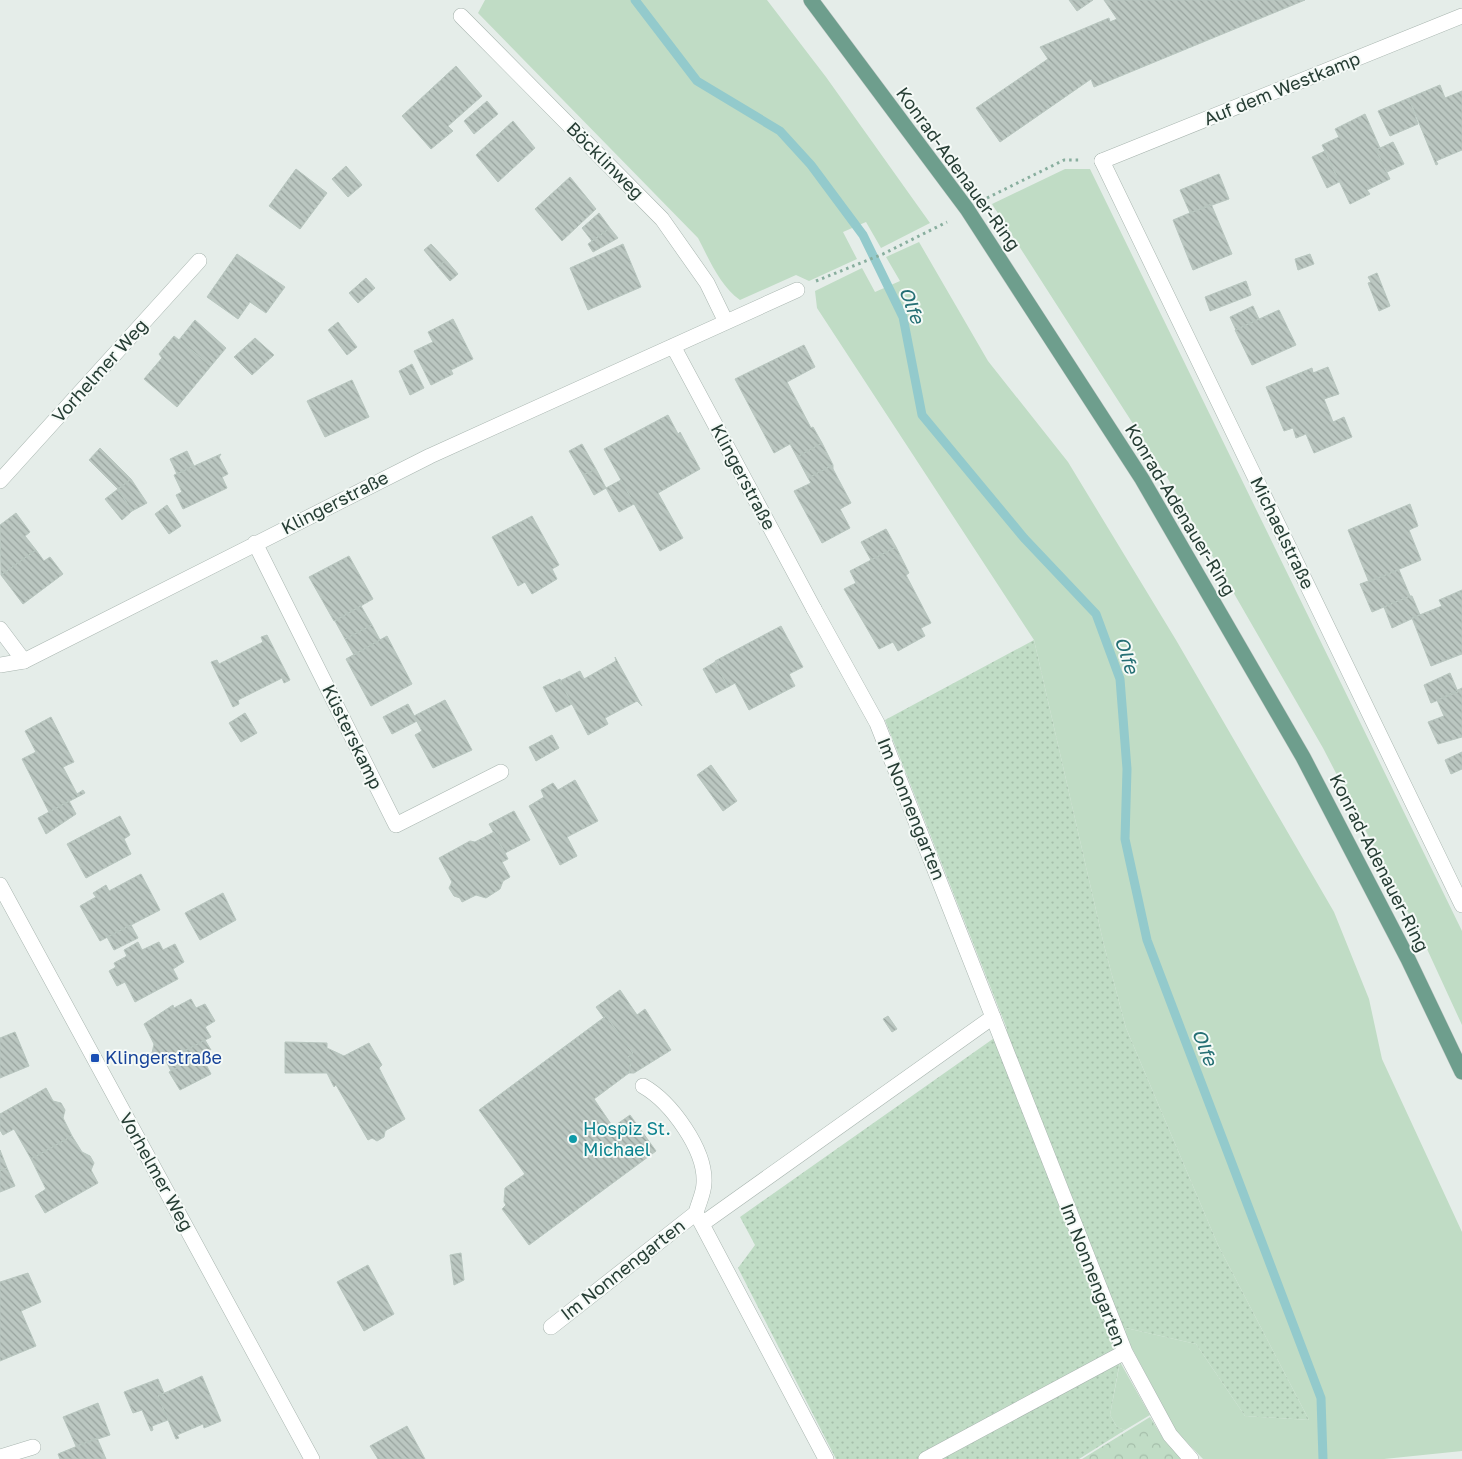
<svg xmlns="http://www.w3.org/2000/svg" width="1462" height="1459" viewBox="0 0 1462 1459" font-family="'Golos Text',sans-serif">
<style>
.green{fill:#c0dcc5}
.forest{fill:url(#forest-crowns)}
.park{fill:url(#park-dots)}
.lines{fill:none;stroke-linecap:round;stroke-linejoin:round}
.stream{stroke:#93cacc;stroke-width:9}
.building{fill:url(#building-back-hatch);stroke:#b8c6bf}
.service-casing{stroke:#a8b5af;stroke-width:16}
.minor-casing{stroke:#a8b5af;stroke-width:16}
.primary-casing{stroke:#c2c9c6;stroke-width:16}
.path{stroke:#88ae9e;stroke-width:3;stroke-dasharray:2.5 4;stroke-linecap:butt}
.service{stroke:#fff;stroke-width:15}
.minor{stroke:#fff;stroke-width:15}
.primary{stroke:#6e9e8d;stroke-width:15}
.transit-dot{fill:#1a4fb4;stroke:#f5faf7;stroke-width:2}
.culture-dot{fill:#0f9aa8;stroke:#f5faf7;stroke-width:2}
.labels{text-anchor:middle;stroke-width:4;stroke-linejoin:round;paint-order:stroke}
.street-label{font-size:18px;fill:#263d34;stroke:#f5faf7}
.transit-label{font-size:18px;fill:#164399;stroke:#f5faf7;text-anchor:start}
.culture-label{font-size:18px;fill:#0d838f;stroke:#f5faf7;text-anchor:start}
.water-label{font-size:19px;font-style:italic;fill:#256f74;stroke:#f5faf7}
</style>
<defs>
<pattern id="forest-crowns" width="20" height="18" patternUnits="userSpaceOnUse" patternTransform="scale(1.25)"><rect width="20" height="18" fill="#c0dcc5"/><path d="M2 6a3 3 0 1 1 6 0M12 15a3 3 0 1 1 6 0" fill="none" stroke="#a5beaa"/></pattern>
<pattern id="park-dots" width="8" height="8" patternUnits="userSpaceOnUse" patternTransform="scale(1.25)"><rect width="8" height="8" fill="#c0dcc5"/><path d="M2 2h.1M6 6h.1" fill="none" stroke="#a5beaa" stroke-width="1.8" stroke-linecap="round"/></pattern>
<pattern id="building-back-hatch" width="6" height="6" patternUnits="userSpaceOnUse" patternTransform="scale(1.25)"><rect width="6" height="6" fill="#bbc7c1"/><path d="M-1 5l2 2M0 0l6 6M5-1l2 2" fill="none" stroke="#98a39e"/></pattern>
</defs>
<rect width="100%" height="100%" fill="#e5ede9"/>
<path class="green" d="M485 0H767L826 77 930 223 881 248 866 222 843 232 857 259 809 281 796 275 740 300C720 286 709 259 698 238L478 13Z
M1065 169H1090L1462 931V1025L1427 949 1323 748 1164 472 992 204Z
M919 242 988 361 1068 462 1176 640 1334 912 1369 999 1382 1059 1462 1232V1451L1384 1459H1203L1176 1431 1125 1335 1126 1328 1196 1344 1245 1416 1309 1420 1218 1245 1126 1028 1104 945 1034 640 817 308 815 291 862 268 875 292 900 281 886 257Z
M1120 1362 1150 1415 1125 1430 1117 1427 1110 1415Z"/>
<path class="forest" d="M1150 1417 1163 1438 1182 1459H1082Z"/>
<path class="park" d="M1034 640 1104 945 1126 1028 1218 1245 1309 1420 1245 1416 1196 1344 1126 1328 1110 1415 1117 1427 1125 1430 1079 1459H836L738 1268 755 1245 740 1217 1007 1029 885 720Z"/>
<g class="lines">
<path class="stream" d="M635 0 697 81 780 131 811 165 863 235 903 317 922 415 1024 538 1096 614 1120 679 1127 769 1125 839 1147 940 1321 1398 1323 1459"/>
</g>
<path class="building" d="M1069 0H1093L1077 11Z
M1104 0H1305L1094 87 1091 79 1000 142 976 108 1048 59 1040 47 1109 18 1110 22 1117 19Z
M456 66 482 96 448 126 453 131 431 149 402 116Z
M1440 85 1445 98 1462 91V150L1436 161 1438 164 1436 165 1409 98Z
M1409 98 1418 124 1390 136 1378 111Z
M487 101 498 114 474 134 464 121Z
M1365 114 1380 148 1376 150 1390 179 1367 190 1370 194 1350 204 1322 145 1339 137 1335 129Z
M513 121 535 148 498 182 476 155Z
M1393 142 1404 164 1387 172 1376 150Z
M1325 151 1339 182 1327 188 1312 157Z
M346 166 362 185 348 197 332 179Z
M296 169 327 193 300 229 269 206Z
M1219 174 1229 199 1190 213 1180 190Z
M570 177 596 209 562 241 535 209Z
M1211 204 1232 254 1193 270 1173 220Z
M599 213 610 228 592 241 582 228Z
M610 228 618 238 593 252 588 244Z
M431 244 446 260 438 267 424 250Z
M623 244 641 287 588 310 570 268Z
M237 254 285 287 266 313 250 302 238 319 207 297Z
M1310 254 1314 264 1298 270 1295 259Z
M446 260 458 274 450 281 438 267Z
M1377 273 1390 306 1379 311 1368 283 1371 282 1368 277Z
M366 278 375 288 358 303 349 293Z
M1246 281 1251 295 1210 311 1205 297Z
M1253 306 1259 319 1236 330 1230 317Z
M1279 310 1296 345 1252 365 1235 330Z
M453 319 473 359 451 370 453 374 431 385 414 351 433 342 428 332Z
M195 320 226 348 211 366 179 340Z
M338 322 357 347 347 355 328 330Z
M174 336 211 366 177 407 144 379 162 358 159 354Z
M255 338 274 355 252 375 234 357Z
M804 345 815 367 787 382 811 428 813 427 822 443 797 457 790 444 774 453 735 379Z
M412 364 424 388 410 395 399 371Z
M1328 367 1339 394 1324 399 1333 422 1344 417 1352 437 1314 453 1306 434 1296 438 1293 428 1284 431 1266 387 1312 368 1313 373Z
M352 380 369 417 325 437 307 401Z
M668 415 678 434 680 432 700 469 658 493 683 538 660 551 604 449Z
M822 443 833 465 808 478 797 457Z
M582 444 596 469 583 475 569 451Z
M100 448 131 479 118 489 89 460Z
M187 451 194 466 177 474 170 459Z
M221 454 219 457 228 474 222 477 227 488 183 509 176 495 182 492 174 475Z
M833 465V469L851 503 840 509 850 528 822 543 794 491 811 483 808 478Z
M596 469 606 488 594 495 583 475Z
M131 479 147 503 132 511 118 489Z
M621 480 634 504 619 512 606 488Z
M118 489 132 511 122 520 105 499Z
M1410 504 1418 526 1409 530 1421 560 1369 582 1348 530Z
M167 505 181 526 169 534 155 514Z
M16 513 30 532 25 536 36 550 1 575 0 525Z
M532 516 559 565 552 569 557 579 532 594 525 582 518 586 492 537Z
M886 529 896 547 871 560 861 542Z
M896 547 909 573 906 575 931 623 921 628 925 636 898 651 893 642 879 649 844 589 856 583 850 571Z
M36 550 44 561 50 557 63 574 23 604 1 575Z
M349 556 373 599 334 621 309 577Z
M1399 570 1410 596 1372 612 1360 584Z
M1462 590V654L1431 666 1412 618 1442 606 1439 600Z
M1410 596H1412L1420 615 1392 628 1384 607Z
M361 606 372 625 345 639 335 621Z
M372 625 380 640 354 655 345 639Z
M781 626 803 667 789 674 795 686 749 710 735 683 728 687 715 661Z
M267 635 290 680 284 683 282 678 238 700 239 704 233 707 211 662 217 660 219 664 263 642 261 637Z
M387 636 412 684 371 706 346 659Z
M615 657 642 706 637 701 605 718 608 724 588 735 560 681 580 671 584 679 616 661Z
M715 662 728 687 716 693 703 669Z
M1450 673 1458 692 1431 703 1424 685Z
M560 679 572 704 556 712 543 687Z
M1462 688V737L1438 744 1428 722 1444 716 1437 700Z
M445 700 472 750 433 768 415 735 422 731 414 716Z
M408 704 417 721 392 734 383 717Z
M245 713 257 733 241 742 229 723Z
M51 717 74 762 63 767 77 794 83 790 85 793 49 812 22 759 36 752 25 731Z
M552 735 559 748 536 761 529 747Z
M1462 752V769L1451 774 1445 760Z
M711 765 737 801 723 811 697 775Z
M575 780 598 821 567 837 577 856 560 865 529 806 544 797 541 790 553 783 558 790Z
M69 801 76 814 46 834 38 818Z
M514 811 530 840 505 853 489 824Z
M120 816 130 835 124 839 131 854 86 878 67 844Z
M494 832 508 859 502 862 510 877 503 881 500 889 486 898 476 895 462 902 460 898 454 896 449 888 452 882 439 858 470 841 475 842Z
M141 874 160 910 100 941 80 906 96 897 93 893 106 885 109 891Z
M223 893 236 920 200 940 185 913Z
M131 925 138 938 114 950 107 937Z
M138 942 142 950 159 942 163 950 175 944 184 962 173 969 178 979 135 1002 125 982 117 986 109 971 116 967 114 963 127 956 124 950Z
M620 990 637 1015 645 1009 671 1050 634 1073H629L631 1060 628 1057 633 1053 606 1016 604 1018 596 1007Z
M191 999 196 1008 205 1004 215 1021 205 1027 211 1037 163 1062 161 1057H156L152 1053 154 1044 144 1024 173 1005 174 1008Z
M606 1016 633 1053 628 1057 631 1060 629 1073 594 1099 613 1127 630 1115 656 1151 529 1245 502 1209 506 1205 504 1202 505 1188 525 1174 479 1110Z
M888 1016 897 1029 892 1032 883 1019Z
M15 1032 29 1066 0 1078V1038Z
M205 1040 211 1050 171 1071 166 1061Z
M285 1042 327 1043V1048L344 1056 369 1043 382 1065 379 1068 405 1119 385 1131 384 1137 377 1141 372 1138 368 1140 336 1085 334 1087 327 1073H285Z
M201 1055 211 1074 180 1090 169 1072Z
M46 1088 53 1101 61 1103 65 1110 63 1118 72 1136 31 1159 14 1129 3 1135 0 1130V1114Z
M72 1136 82 1152 90 1156 94 1163 91 1170 98 1183 45 1213 35 1196 46 1189 31 1159Z
M0 1150 7 1168 0 1171Z
M7 1168 15 1186 0 1192V1171Z
M461 1253 464 1280 454 1285 450 1255Z
M368 1265 394 1314 364 1331 337 1282Z
M28 1273 41 1302 21 1311 36 1346 0 1361V1282Z
M202 1376 221 1421 204 1428 203 1424 177 1435 179 1438 176 1439 158 1396Z
M158 1379 164 1393 158 1396 168 1420 152 1426 153 1430 151 1431 142 1410 133 1413 124 1392Z
M98 1403 110 1435 76 1446 63 1417Z
M407 1426 425 1459H378L370 1446Z
M97 1438 106 1459H60L58 1454Z"/>
<g class="lines">
<defs>
<path id="service" d="M1102 161 1462 905
M0 481 199 261
M814 609 877 723 1125 1352 926 1459
M0 629 24 661
M551 1327 696 1213C698 1204 704 1193 704 1183 706 1150 671 1102 643 1086
M1125 1352 1170 1435 1191 1459"/>
<path id="minor" d="M461 16 662 219 707 283 726 322
M1102 161 1462 16
M673 346 814 609
M255 543 396 825 501 772
M0 665 24 661 430 456 797 290
M0 885 312 1459
M696 1213 826 1459
M702 1224 993 1017
M0 1457 33 1447"/>
<path id="primary" d="M811 0 967 209 1142 479 1303 757 1408 959 1462 1072"/>
</defs>
<use href="#service" class="service-casing"/>
<use href="#minor" class="minor-casing"/>
<use href="#primary" class="primary-casing"/>
<path class="path" d="M987 198 1064 160H1079
M816 281 883 254 947 222"/>
<use href="#service" class="service"/>
<use href="#minor" class="minor"/>
<use href="#primary" class="primary"/>
</g>
<rect class="transit-dot" x="90" y="1053" width="10" height="10" rx="2.5"/>
<circle class="culture-dot" cx="573" cy="1139" r="5"/>
<g class="labels">
<g class="street-label">
<text transform="translate(1282 89) rotate(-22)" y="6">Auf dem Westkamp</text>
<text transform="translate(605 161) rotate(45)" y="6">Böcklinweg</text>
<text transform="translate(958 169) rotate(54)" y="6">Konrad-Adenauer-Ring</text>
<text transform="translate(100 371) rotate(-48)" y="6">Vorhelmer Weg</text>
<text transform="translate(743 477) rotate(62)" y="6">Klingerstraße</text>
<text transform="translate(335 503) rotate(-27)" y="6">Klingerstraße</text>
<text transform="translate(1180 510) rotate(59)" y="6">Konrad-Adenauer-Ring</text>
<text transform="translate(1282 533) rotate(64)" y="6">Michaelstraße</text>
<text transform="translate(352 737) rotate(64)" y="6">Küsterskamp</text>
<text transform="translate(911 809) rotate(68)" y="6">Im Nonnengarten</text>
<text transform="translate(1379 863) rotate(63)" y="6">Konrad-Adenauer-Ring</text>
<text transform="translate(156 1172) rotate(61)" y="6">Vorhelmer Weg</text>
<text transform="translate(623 1270) rotate(-38)" y="6">Im Nonnengarten</text>
<text transform="translate(1093 1275) rotate(69)" y="6">Im Nonnengarten</text>
</g>
<g class="transit-label">
<text x="105" y="1064">Klingerstraße</text>
</g>
<g class="culture-label">
<text x="583" y="1135">Hospiz St.<tspan x="583" dy="21">Michael</tspan></text>
</g>
<g class="water-label">
<text transform="translate(912 305) rotate(69)" y="7">Olfe</text>
<text transform="translate(1127 655) rotate(72)" y="7">Olfe</text>
<text transform="translate(1205 1047) rotate(69)" y="7">Olfe</text>
</g>
</g>
</svg>
